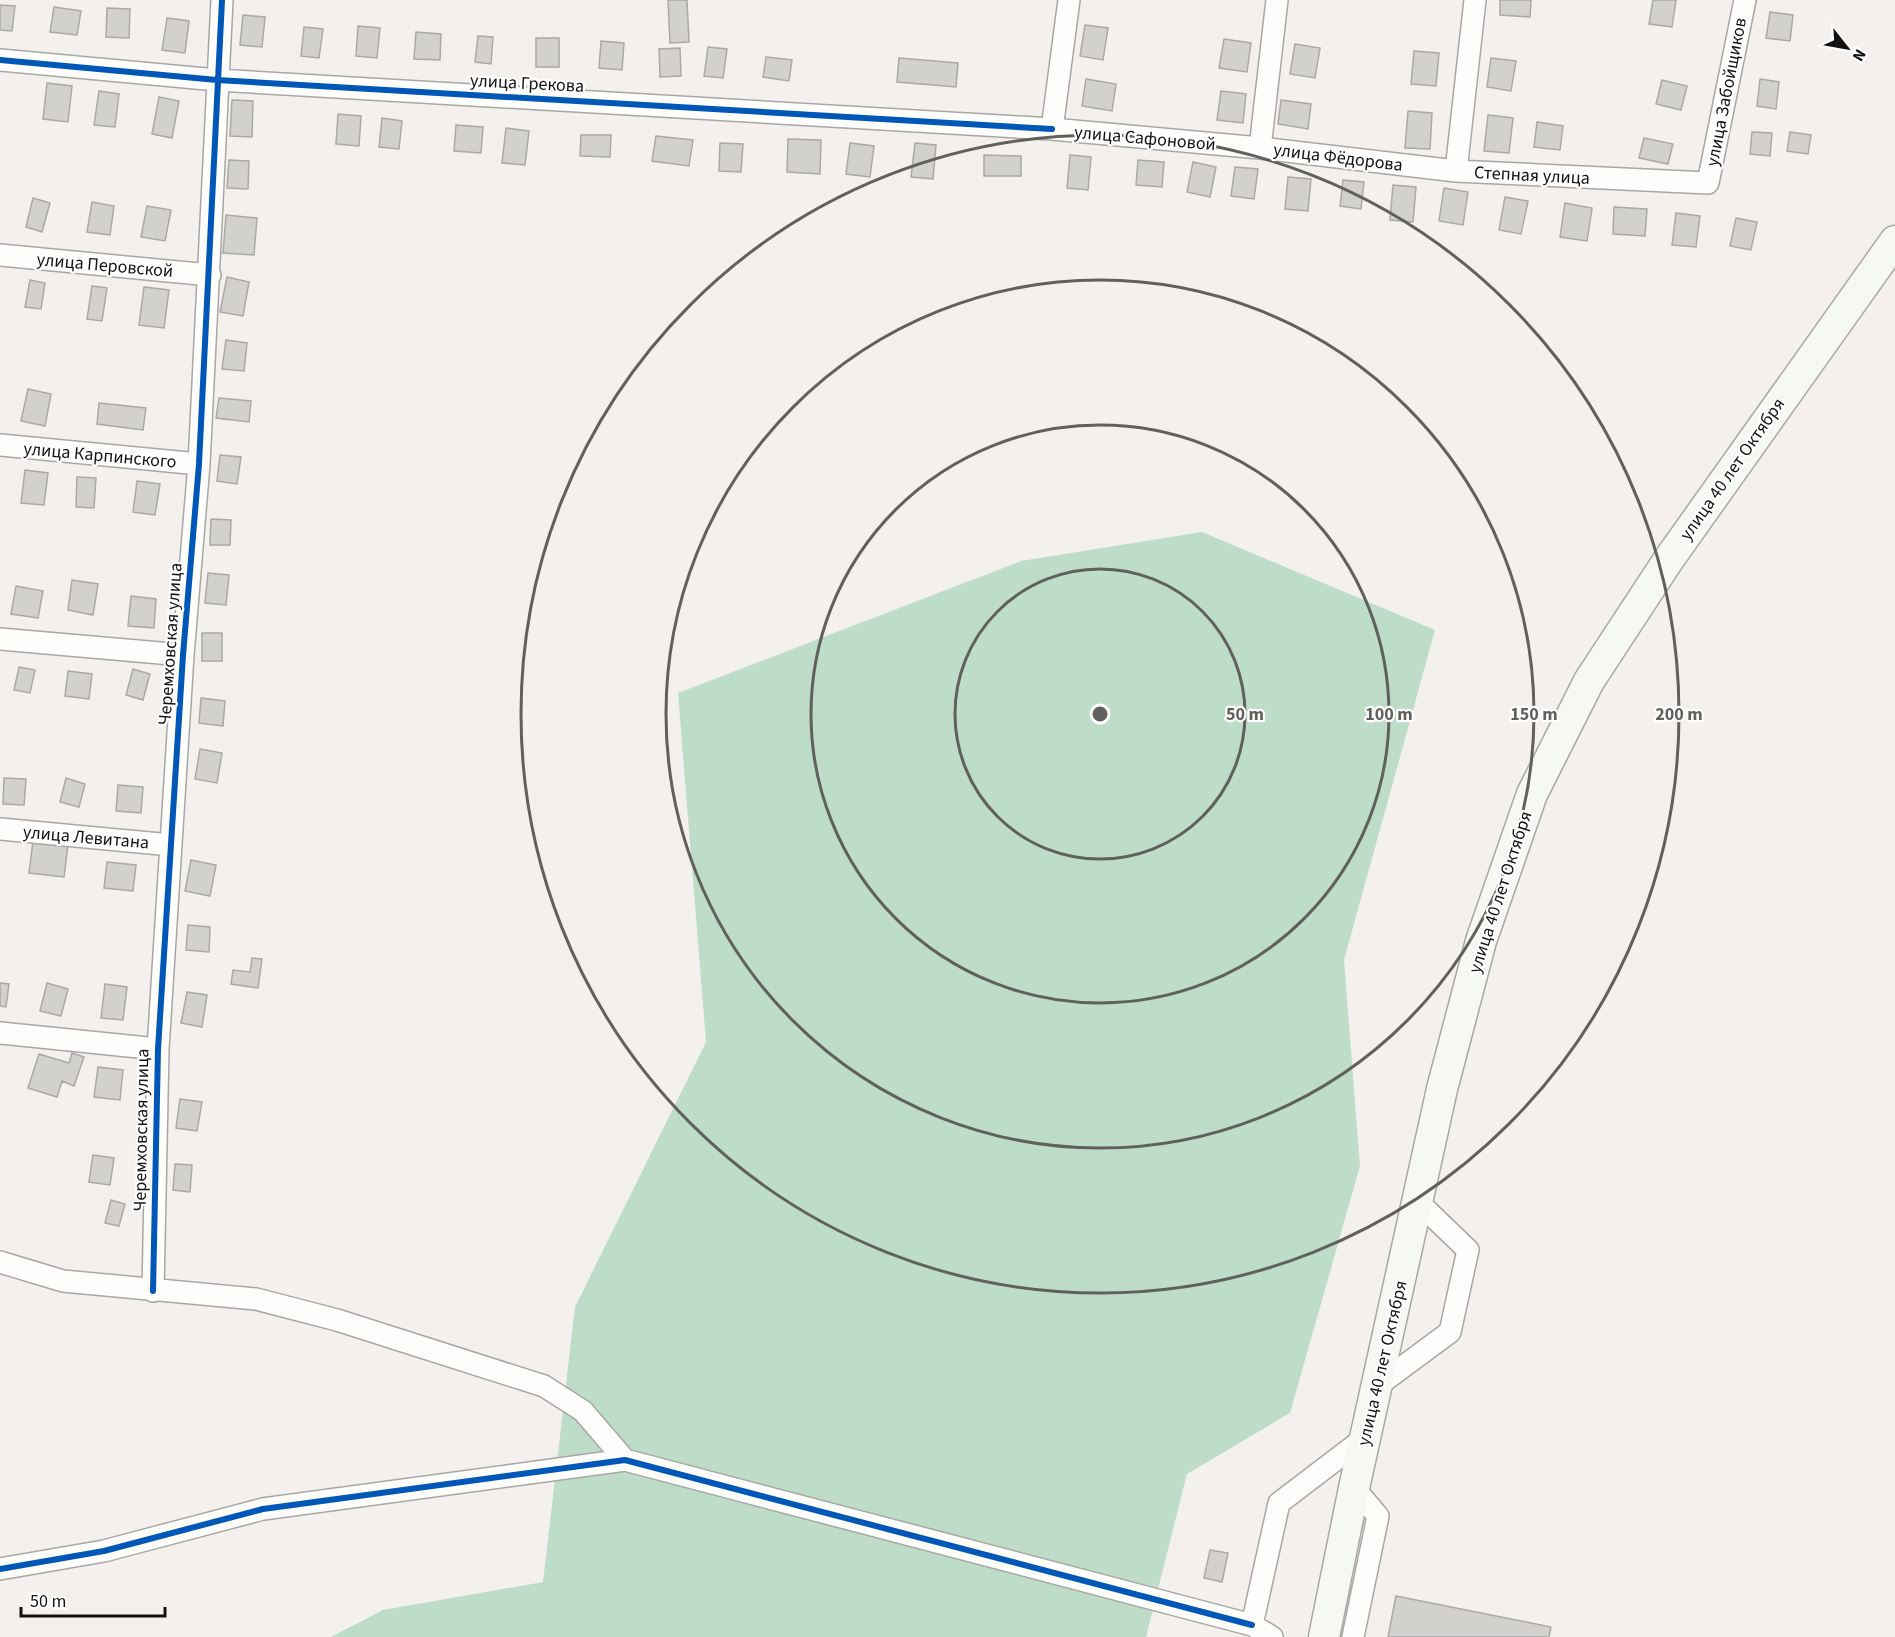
<svg xmlns="http://www.w3.org/2000/svg" width="1895" height="1637" viewBox="0 0 1895 1637" font-family="'Source Sans 3',sans-serif">
<style>
.forest{fill:#beddc8}
.building{fill:#d3d1ce;stroke:#aba8a6;stroke-width:1.5}
.lines{fill:none;stroke-linecap:round;stroke-linejoin:round}
.minor-casing{stroke:#a9a7a4;stroke-width:24}
.secondary-casing{stroke:#a9a7a4;stroke-width:33}
.minor{stroke:#fdfdfc;stroke-width:21}
.secondary{stroke:#f6f8f4;stroke-width:30}
.cycleway-casing{stroke:#fff;stroke-width:10}
.cycleway{stroke:#0057b8;stroke-width:6}
.ring{fill:none;stroke:#61605d;stroke-width:3}
.labels{text-anchor:middle;stroke-width:4.5;stroke-linejoin:round;paint-order:stroke}
.street-label{font-size:18px;fill:#131210;stroke:#fff}
.centre{fill:#61605d;stroke:#fff;stroke-width:3}
.ring-label{font-size:18px;text-anchor:middle;font-weight:bold;fill:#61605d;stroke:#fff;stroke-width:4.5;stroke-linejoin:round;paint-order:stroke}
</style>
<rect width="100%" height="100%" fill="#f3f0ed"/>
<path class="forest" d="M1202 532 1435 630 1344 960 1360 1166 1290 1413 1187 1474 1146 1637H331L383 1610 543 1582 575 1307 706 1042 678 693 1021 561Z"/>
<path class="building" d="M668 0H687L689 42 670 43Z
M1500 0H1531L1530 17 1500 15Z
M1653 0H1676L1672 27 1649 24Z
M0 5 15 6 12 31 0 30Z
M54 7 81 11 77 35 50 32Z
M107 8 130 9 129 38 106 37Z
M1770 12 1793 15 1790 41 1766 38Z
M243 15 265 17 262 47 240 45Z
M167 18 189 21 185 53 162 50Z
M1085 25 1108 28 1103 60 1080 56Z
M358 26 380 28 377 58 356 56Z
M304 27 323 29 319 58 301 56Z
M416 32 441 34 440 60 414 59Z
M478 36 493 37 491 64 475 62Z
M536 38H559V67H536Z
M1224 39 1251 43 1247 72 1219 68Z
M601 41 624 43 622 70 599 68Z
M1295 44 1320 48 1315 78 1290 74Z
M708 47 727 49 723 78 704 76Z
M680 48 681 76 660 77 659 49Z
M1414 51 1439 53 1436 86 1411 84Z
M766 57 792 60 789 81 763 77Z
M899 58 958 63 956 87 897 82Z
M1491 58 1516 61 1511 91 1487 87Z
M1086 79 1116 84 1112 111 1082 106Z
M1760 79 1779 82 1776 109 1757 106Z
M1662 80 1687 86 1681 110 1656 104Z
M47 83 72 86 68 122 43 119Z
M99 91 119 94 115 127 94 125Z
M1221 91 1246 94 1243 123 1217 120Z
M159 97 179 101 172 138 152 134Z
M232 100 253 101 252 137 230 136Z
M1281 100 1311 104 1308 129 1278 124Z
M1408 111 1432 113 1430 149 1405 148Z
M338 114 361 116 359 146 336 144Z
M1488 115 1513 118 1509 153 1484 151Z
M382 118 402 121 399 149 379 147Z
M1537 122 1563 126 1560 150 1534 147Z
M456 125 483 127 481 153 454 151Z
M506 128 529 131 525 165 502 163Z
M1752 132 1772 133 1770 156 1750 154Z
M1790 132 1811 135 1808 154 1787 151Z
M581 135H611L610 157 580 156Z
M656 136 693 140 689 166 652 161Z
M1644 138 1673 144 1668 164 1639 158Z
M788 139 821 140 820 174 787 172Z
M720 143 743 144 741 172 719 171Z
M850 143 874 146 870 177 846 174Z
M915 143 936 145 933 179 911 177Z
M984 155 1021 156V176H984Z
M1070 155 1091 157 1088 190 1067 188Z
M229 160 249 161 248 189 227 188Z
M1138 160 1164 162 1162 187 1136 185Z
M1193 162 1216 167 1210 197 1187 192Z
M1235 167 1258 169 1254 199 1231 196Z
M1288 177 1311 179 1308 211 1285 209Z
M1343 180 1364 182 1361 209 1340 206Z
M1393 185 1416 187 1413 222 1390 220Z
M1444 188 1468 192 1463 225 1439 221Z
M1505 197 1528 201 1521 234 1499 230Z
M33 198 50 203 42 232 26 227Z
M92 202 114 206 110 235 87 232Z
M1565 203 1592 208 1587 241 1560 237Z
M147 206 171 210 165 241 141 237Z
M1614 207 1647 209 1645 236 1613 234Z
M1676 213 1700 216 1696 247 1672 245Z
M226 215 257 218 254 255 223 253Z
M1736 218 1757 222 1751 250 1730 246Z
M227 277 249 282 243 316 220 312Z
M30 280 45 283 41 309 25 307Z
M92 286 107 288 102 321 87 319Z
M144 287 169 290 164 328 139 325Z
M226 340 247 343 244 371 222 369Z
M28 389 51 394 45 426 21 421Z
M219 398 251 401 249 422 216 418Z
M99 403 146 408 143 430 97 424Z
M220 455 241 457 237 484 217 481Z
M25 470 48 473 44 505 21 503Z
M77 477 96 478 94 508 76 507Z
M137 481 160 484 155 515 133 512Z
M211 519 231 520 230 545H210Z
M208 573 229 575 226 605 205 603Z
M72 580 98 584 93 615 68 610Z
M16 586 43 591 38 618 11 614Z
M131 596 156 599 154 628 128 626Z
M202 633H222V661H202Z
M19 667 35 670 30 693 14 690Z
M133 669 150 674 143 700 126 695Z
M68 671 92 674 89 699 65 696Z
M201 698 225 701 223 726 199 723Z
M200 749 222 753 217 783 195 779Z
M4 778 26 779 24 805 3 804Z
M66 778 85 784 79 807 60 802Z
M118 785 143 787 141 813 116 811Z
M33 841 68 845 64 877 29 873Z
M191 860 216 865 210 896 185 891Z
M107 862 136 865 133 891 104 888Z
M188 925 210 927 209 952 186 950Z
M252 958 262 959 258 988 231 984 233 970 250 972Z
M0 983 9 984 6 1007 0 1006Z
M47 983 68 989 61 1016 40 1011Z
M105 984 127 987 123 1020 101 1018Z
M187 992 207 995 202 1027 181 1023Z
M72 1053 84 1057 74 1086 62 1081 57 1097 28 1088 39 1054 69 1063Z
M98 1067 123 1070 120 1100 94 1097Z
M180 1099 202 1102 197 1131 176 1128Z
M93 1155 114 1158 110 1185 89 1182Z
M175 1164 192 1165 190 1192 173 1190Z
M111 1200 125 1204 119 1226 105 1223Z
M1210 1550 1228 1553 1222 1582 1204 1578Z
M1396 1596 1551 1627 1549 1637H1388Z"/>
<g class="lines">
<defs>
<path id="minor" d="M1069 0 1052 129 1260 148
M1277 0 1260 148 1456 171
M1475 0 1456 171 1708 183 1745 0
M0 60 217 80 1052 129
M0 255 210 275
M0 445 199 464
M0 639 183 655
M0 829 171 845
M0 1033 158 1049
M0 1262 63 1281 256 1299 337 1320 544 1386 583 1411 625 1460
M153 1291 158 1049 183 655 199 464 222 0
M1377 1386 1450 1332 1468 1250 1418 1202
M0 1569 104 1551 263 1509 625 1460 1252 1625
M1272 1637 1252 1625 1279 1503 1367 1436
M1353 1637 1378 1516 1354 1488"/>
<path id="secondary" d="M1324 1637 1354 1488 1442 1089 1481 941 1532 794 1589 681 1669 559 1895 241"/>
</defs>
<use href="#minor" class="minor-casing"/>
<use href="#secondary" class="secondary-casing"/>
<use href="#minor" class="minor"/>
<use href="#secondary" class="secondary"/>
<defs>
<path id="cycleway" d="M0 60 217 80 1052 129
M153 1291 158 1049 183 655 199 464 222 0
M0 1569 104 1551 263 1509 625 1460 1252 1625"/>
</defs>
<use href="#cycleway" class="cycleway-casing"/>
<use href="#cycleway" class="cycleway"/>
</g>
<g class="ring">
<circle cx="1100" cy="714" r="145"/>
<circle cx="1100" cy="714" r="289"/>
<circle cx="1100" cy="714" r="434"/>
<circle cx="1100" cy="714" r="579"/>
</g>
<g class="labels">
<g class="street-label">
<text transform="translate(527 83) rotate(3)" y="6">улица Грекова</text>
<text transform="translate(1726 92) rotate(-79)" y="6">улица Забойщиков</text>
<text transform="translate(1145 138) rotate(5)" y="6">улица Сафоновой</text>
<text transform="translate(1338 157) rotate(7)" y="6">улица Фёдорова</text>
<text transform="translate(1532 175) rotate(3)" y="6">Степная улица</text>
<text transform="translate(105 265) rotate(5)" y="6">улица Перовской</text>
<text transform="translate(100 455) rotate(5)" y="6">улица Карпинского</text>
<text transform="translate(1732 469) rotate(-55)" y="6">улица 40 лет Октября</text>
<text transform="translate(170 644) rotate(-86)" y="6">Черемховская улица</text>
<text transform="translate(86 837) rotate(5)" y="6">улица Левитана</text>
<text transform="translate(1500 892) rotate(-72)" y="6">улица 40 лет Октября</text>
<text transform="translate(141 1130) rotate(-89)" y="6">Черемховская улица</text>
<text transform="translate(1382 1363) rotate(-77)" y="6">улица 40 лет Октября</text>
</g>
</g>
<circle cx="1100" cy="714" r="9" class="centre"/>
<g class="ring-label">
<text x="1245" y="720">50 m</text>
<text x="1389" y="720">100 m</text>
<text x="1534" y="720">150 m</text>
<text x="1679" y="720">200 m</text>
</g>
<g transform="translate(1847 48) rotate(121)" stroke="#ffffff" stroke-width="4.5" paint-order="stroke">
<path d="M0-4.5L10 22L0 15L-10 22Z" fill="#131210"/>
<text y="-9" font-size="16" font-weight="bold" text-anchor="middle" fill="#131210">N</text>
</g>
<path d="M21 1607v9h144v-9" fill="none" stroke="#131210" stroke-width="3"/>
<text x="30" y="1607" font-size="18" fill="#131210" stroke="#ffffff" stroke-width="4.5" paint-order="stroke">50 m</text>
</svg>
